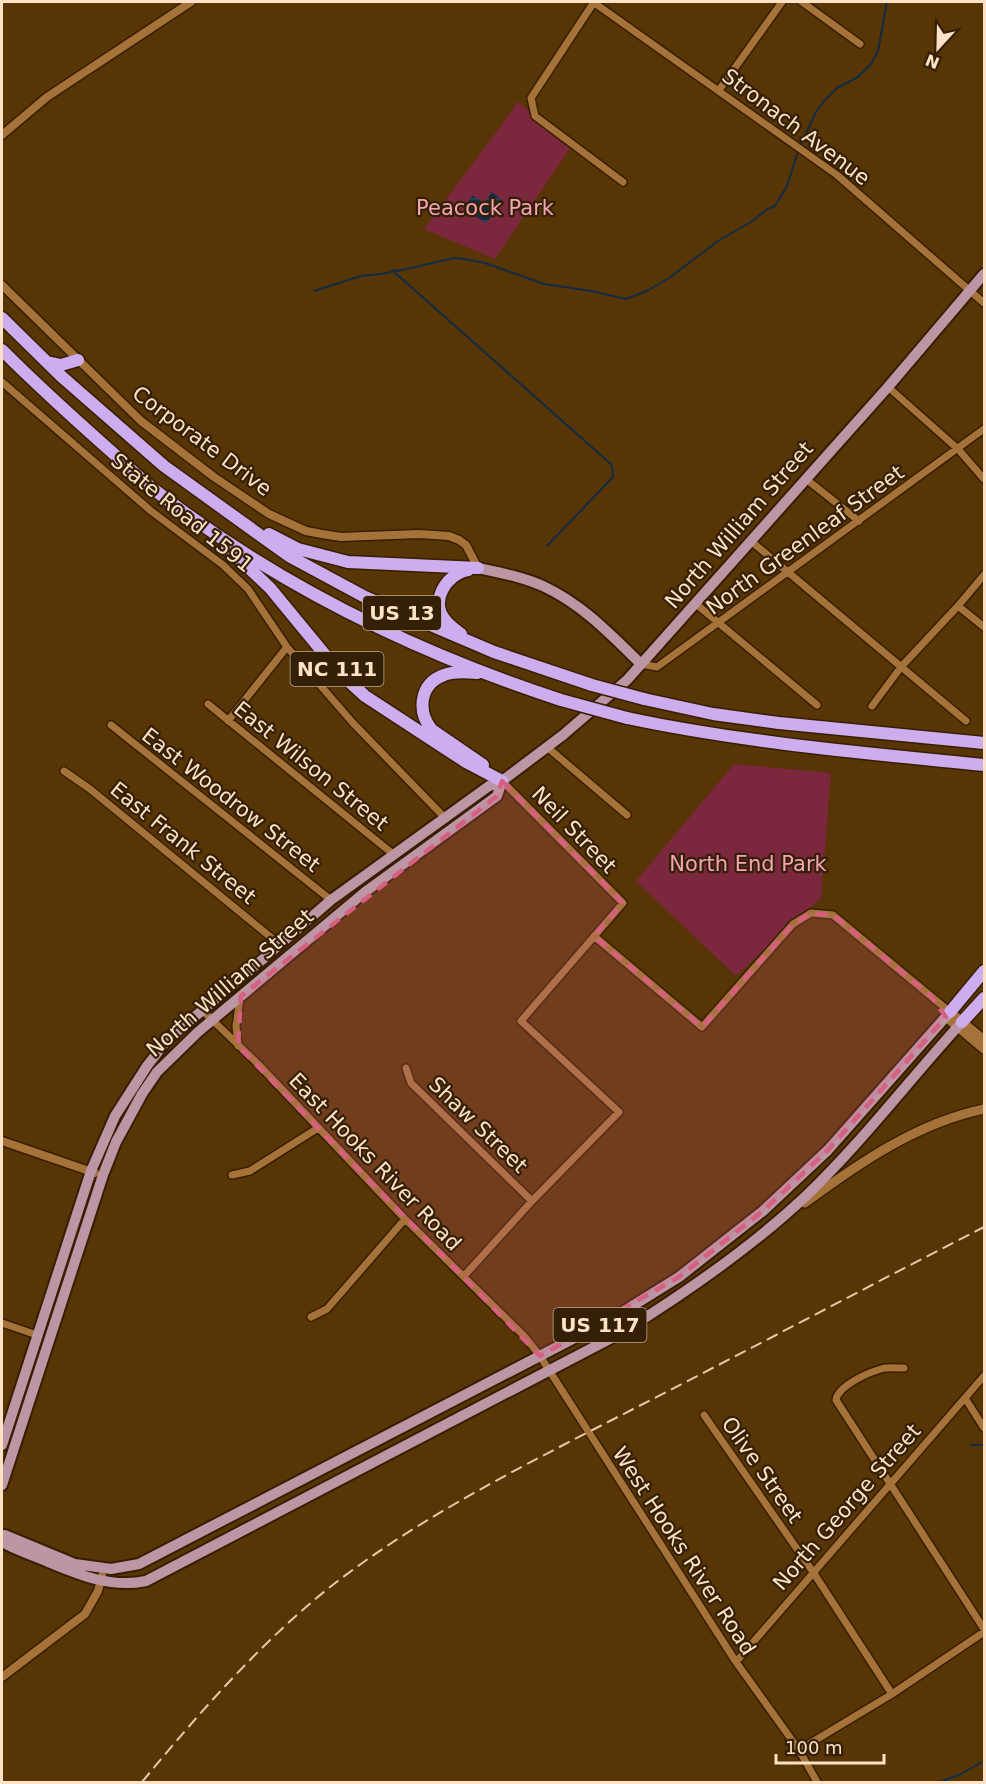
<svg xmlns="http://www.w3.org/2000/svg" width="986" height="1784" viewBox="0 0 986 1784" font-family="'DejaVu Sans',sans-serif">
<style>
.park{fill:#7b273e}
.water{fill:url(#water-rules)}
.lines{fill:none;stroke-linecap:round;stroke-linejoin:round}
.stream{stroke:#112c44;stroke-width:2}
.minor-casing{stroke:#371e00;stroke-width:10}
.tertiary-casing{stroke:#371e00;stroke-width:11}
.secondary-casing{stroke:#371e00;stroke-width:12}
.primary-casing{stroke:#371e00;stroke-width:14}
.motorway-casing{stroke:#371e00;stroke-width:15}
.minor{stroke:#a5733a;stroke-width:7}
.tertiary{stroke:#a5733a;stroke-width:8}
.secondary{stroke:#a5733a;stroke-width:9}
.primary{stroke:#bd96a5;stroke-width:10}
.motorway{stroke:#cdaded;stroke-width:12}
.rail{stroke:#e6c9aa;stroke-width:2;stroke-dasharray:12 6;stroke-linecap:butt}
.motorway-bridge-casing{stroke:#371e00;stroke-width:15;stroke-linecap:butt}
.motorway-bridge{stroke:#cdaded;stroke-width:12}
.marked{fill:#d75f80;fill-opacity:0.2;stroke:#d75f80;stroke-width:4.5;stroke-dasharray:12 8;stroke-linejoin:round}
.labels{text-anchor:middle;stroke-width:4.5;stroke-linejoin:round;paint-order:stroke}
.shield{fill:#342007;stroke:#c1a88d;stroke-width:1.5}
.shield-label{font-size:20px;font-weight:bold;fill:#fee2c6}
.street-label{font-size:21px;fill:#fee2c6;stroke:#342007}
.park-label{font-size:21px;fill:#f7a3b3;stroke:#342007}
</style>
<defs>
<pattern id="water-rules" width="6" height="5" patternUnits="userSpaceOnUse" patternTransform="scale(1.5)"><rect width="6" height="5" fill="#112c44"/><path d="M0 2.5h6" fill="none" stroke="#354a5e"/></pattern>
</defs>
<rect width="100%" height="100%" fill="#583504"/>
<path class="park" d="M516 101 573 144 495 259 424 229 514 108Z
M734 764 831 773 821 898 736 976 636 881Z"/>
<path class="water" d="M492 192 503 201 486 223 464 209 472 195 484 203Z"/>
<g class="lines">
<path class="stream" d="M393 271 612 465 613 477 547 546
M314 291 361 276 388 273 395 270 398 271 454 258 464 259 485 263 544 284 591 291 626 299 647 291 669 278 718 241 751 222 766 210 775 206 787 186 799 148 816 112 824 101 837 88 858 77 871 64 878 51 887 2
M971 1445H984
M940 1782 961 1774 984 1761"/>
<defs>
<path id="minor" d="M593 2 837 175 984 303
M594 2 531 98 535 116 623 182
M802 2 860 44
M719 90 782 2
M2 382 151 511 223 565 248 589 287 647 353 723 446 819
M888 387 958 449 984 479
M806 479 859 521
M752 542 966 721
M696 604 817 705
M958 606 984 627
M641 664 657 667 984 429
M208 704 393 854
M872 706 901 667 958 606 984 575
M228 721 287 647
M111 725 331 900
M547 747 627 815
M64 771 90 789 279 944
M594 936 702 1027 793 924 811 913 833 915 950 1012
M202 1010 258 1064 405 1219 525 1337 540 1356 736 1662 799 1750 817 1782
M238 1046 236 1026 240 998
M406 1068 411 1083 532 1201
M232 1175 250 1171 318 1128
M464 1276 532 1201 619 1112 521 1021 623 903 502 781
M311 1317 327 1309 405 1219
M2 1323 37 1335
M904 1368C897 1368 888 1367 881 1369 867 1373 838 1386 836 1400L984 1629
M965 1398 984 1428
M704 1415 813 1572 892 1694
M736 1662 984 1376
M799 1750 892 1694 984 1632"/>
<path id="tertiary" d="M2 135 47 97 191 2
M2 285 141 421 214 477 269 514 306 531 322 534 341 537 419 534 449 536 459 540 466 545 478 568
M2 1141 95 1173
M2 1677 85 1614 98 1591 102 1576"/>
<path id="secondary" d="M950 1012 984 1040
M946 1017 984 1049
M805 1203C859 1163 917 1123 984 1109"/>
<path id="primary" d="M478 568C501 573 524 577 545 587 583 605 611 635 641 664
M2 1445 91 1171 115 1116 147 1066 168 1039 247 973 331 900 489 786 502 781 563 735 627 680 888 387 984 274
M2 1485 103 1175 116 1142 142 1094 157 1072 198 1032 365 892 497 796 502 781
M2 1536 5 1535 75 1564 111 1569 139 1564 613 1318 679 1277 763 1211 828 1150 950 1012
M2 1542C14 1549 28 1554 41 1559 75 1573 109 1589 146 1581L621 1333C687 1292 751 1248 807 1195 863 1141 910 1079 962 1022"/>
<path id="motorway" d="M2 318 61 376 164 466 289 556 365 597 494 652 592 685
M2 350C35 383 69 414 105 446 120 459 136 475 152 488 274 583 414 652 561 700
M47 362 61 365 78 360
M269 534 298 549 348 562 478 568
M227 547 270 588 340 673 365 696 466 762 502 781
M461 634C456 630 450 626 446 621 429 602 446 574 468 570
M477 673C467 672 454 671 444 675 419 684 417 712 432 730L483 765
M644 699 713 714 779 723 984 743
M627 718C745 743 865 753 984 765
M950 1012 984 971
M962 1022 984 998"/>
</defs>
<use href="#minor" class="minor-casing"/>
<use href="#tertiary" class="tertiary-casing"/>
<use href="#secondary" class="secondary-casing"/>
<use href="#primary" class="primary-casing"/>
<use href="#motorway" class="motorway-casing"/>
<use href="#minor" class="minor"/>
<use href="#tertiary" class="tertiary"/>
<use href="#secondary" class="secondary"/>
<use href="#primary" class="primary"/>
<use href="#motorway" class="motorway"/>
<path class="rail" d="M142 1782C200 1712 259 1644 330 1587 425 1513 533 1461 639 1406 754 1347 869 1286 984 1227"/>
<defs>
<path id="motorway-bridge" d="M592 685 644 699
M561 700 627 718"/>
</defs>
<use href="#motorway-bridge" class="motorway-bridge-casing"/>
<use href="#motorway-bridge" class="motorway-bridge"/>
</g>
<path class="marked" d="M502 781 623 903 594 936 702 1027 793 924 811 913 833 915 855 933 930 995 946 1017 828 1150 763 1211 679 1277 540 1356 238 1046 241 996 497 796Z"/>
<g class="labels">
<g class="shield">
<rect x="363" y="596" width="78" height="34" rx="4.5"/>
<rect x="290.5" y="652" width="93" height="34" rx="4.5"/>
<rect x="553.5" y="1308" width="93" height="34" rx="4.5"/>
</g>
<g class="shield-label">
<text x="402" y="620">US 13</text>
<text x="337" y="676">NC 111</text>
<text x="600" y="1332">US 117</text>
</g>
<g class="street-label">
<text transform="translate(796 127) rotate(37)" y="7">Stronach Avenue</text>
<text transform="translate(202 441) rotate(37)" y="7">Corporate Drive</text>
<text transform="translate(182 513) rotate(39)" y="7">State Road 1591</text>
<text transform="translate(739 525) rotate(-49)" y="7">North William Street</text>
<text transform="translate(805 540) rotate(-36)" y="7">North Greenleaf Street</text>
<text transform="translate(311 766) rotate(39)" y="7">East Wilson Street</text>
<text transform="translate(231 800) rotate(38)" y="7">East Woodrow Street</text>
<text transform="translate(574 830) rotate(46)" y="7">Neil Street</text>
<text transform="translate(183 843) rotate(39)" y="7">East Frank Street</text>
<text transform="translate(230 983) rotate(-41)" y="7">North William Street</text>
<text transform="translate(478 1125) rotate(44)" y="7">Shaw Street</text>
<text transform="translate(375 1162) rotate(46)" y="7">East Hooks River Road</text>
<text transform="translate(762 1470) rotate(55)" y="7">Olive Street</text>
<text transform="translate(847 1507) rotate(-49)" y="7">North George Street</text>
<text transform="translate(684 1551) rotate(57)" y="7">West Hooks River Road</text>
</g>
<g class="park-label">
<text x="485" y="215">Peacock Park</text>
<text x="748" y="871">North End Park</text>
</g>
</g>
<rect width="986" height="1784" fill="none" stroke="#fee2c6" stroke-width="6"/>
<g transform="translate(938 48) rotate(202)" stroke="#342007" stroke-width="4.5" paint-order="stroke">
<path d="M0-4.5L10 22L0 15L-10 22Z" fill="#fee2c6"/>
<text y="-9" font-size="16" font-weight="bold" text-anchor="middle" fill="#fee2c6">N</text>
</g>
<path d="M776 1754v9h108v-9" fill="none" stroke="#fee2c6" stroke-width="3"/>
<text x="785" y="1754" font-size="18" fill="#fee2c6" stroke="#342007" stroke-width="4.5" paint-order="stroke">100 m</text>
</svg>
